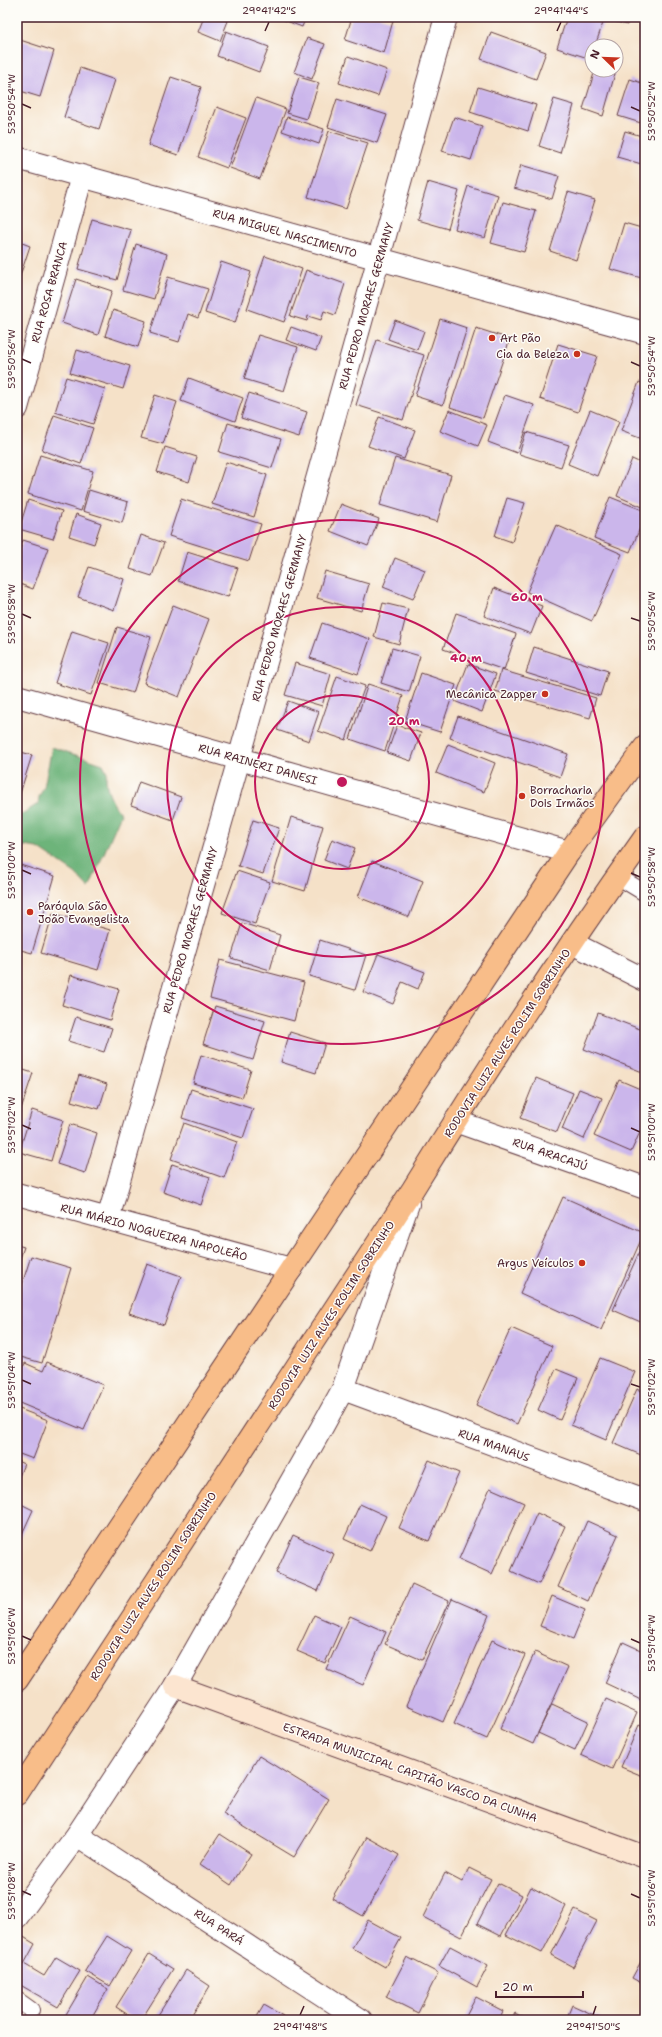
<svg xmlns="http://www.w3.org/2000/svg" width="662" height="2037" viewBox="0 0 662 2037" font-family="'Shantell Sans',sans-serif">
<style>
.forest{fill:#6db47a;stroke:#5c6a52}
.building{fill:#cbb6eb}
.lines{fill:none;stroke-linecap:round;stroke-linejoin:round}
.lane-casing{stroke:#643c43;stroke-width:18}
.street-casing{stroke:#643c43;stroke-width:24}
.secondary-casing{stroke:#643c43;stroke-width:24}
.highway-casing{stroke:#643c43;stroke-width:24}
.lane{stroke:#fff;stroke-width:16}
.street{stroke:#fff;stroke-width:22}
.secondary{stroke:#fce5d0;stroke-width:22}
.highway{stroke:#f8bd89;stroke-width:22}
.ticks{fill:none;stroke:#4a1f2b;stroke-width:1.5}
.ring{fill:none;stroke:#c2185b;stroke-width:2}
.poi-dot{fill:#c8321e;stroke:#fdfcf7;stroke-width:1.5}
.labels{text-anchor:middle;stroke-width:3;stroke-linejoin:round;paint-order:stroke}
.street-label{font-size:11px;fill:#4a1f2b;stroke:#fdfcf7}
.poi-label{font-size:11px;fill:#4a1f2b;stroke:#fdfcf7;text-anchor:start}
.centre{fill:#c2185b;stroke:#fdfcf7;stroke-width:2}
.ring-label{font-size:12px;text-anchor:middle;font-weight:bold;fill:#c2185b;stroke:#fdfcf7;stroke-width:3;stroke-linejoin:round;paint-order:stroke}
.neatline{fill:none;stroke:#4a1f2b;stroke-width:1.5}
.ticks-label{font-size:10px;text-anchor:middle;fill:#4a1f2b}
</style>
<rect width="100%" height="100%" fill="#fdfcf7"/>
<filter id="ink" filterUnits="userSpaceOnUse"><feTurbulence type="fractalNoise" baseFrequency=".025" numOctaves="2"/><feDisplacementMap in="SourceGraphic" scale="8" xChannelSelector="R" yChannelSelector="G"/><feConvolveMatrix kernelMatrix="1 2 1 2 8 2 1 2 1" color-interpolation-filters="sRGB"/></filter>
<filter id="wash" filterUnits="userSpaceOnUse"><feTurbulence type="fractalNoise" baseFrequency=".012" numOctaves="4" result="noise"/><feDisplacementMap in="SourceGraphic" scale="16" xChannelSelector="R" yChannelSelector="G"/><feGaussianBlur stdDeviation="0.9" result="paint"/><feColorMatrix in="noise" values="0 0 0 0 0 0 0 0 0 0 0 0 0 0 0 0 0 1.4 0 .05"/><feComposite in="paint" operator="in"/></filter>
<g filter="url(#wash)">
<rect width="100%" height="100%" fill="#f5e1c8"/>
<path class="forest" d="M52 747 103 764 107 772C103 784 112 804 121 814L89 888 75 873 38 848 17 845V814H22L38 804 39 797 44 787Z"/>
<g id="blocks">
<path class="building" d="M204 17H217L228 21 220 41 198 32Z
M276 17H306L302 27Z
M352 17H380L393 21 384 53 345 40Z
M567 17H583L603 23 595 46H592L591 59 557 48Z
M608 17H629L627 25 607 19Z
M226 31 269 47 259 72 217 56Z
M491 32 546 52 536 79 481 59Z
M307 38 325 44 312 79 294 72Z
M17 39 54 51 40 97 17 90Z
M348 56 387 70 378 96 339 83Z
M80 68 115 80 99 129 64 117Z
M595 70H616L603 116 583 109Z
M171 77 201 87 178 155 148 145Z
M299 77 319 83 307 119 287 113Z
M630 79 645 84V109L641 123 618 116Z
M478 87 536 105 528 131 470 112Z
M256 98 286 109 260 179 230 168Z
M337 99 387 115 377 143 328 127Z
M554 99 574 105 560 153 539 146Z
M217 107 246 118 227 168 198 157Z
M287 117 324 129 319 144 282 131Z
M454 117 482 126 471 160 442 151Z
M329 131 368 143 346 209 308 197Z
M625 131 645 137V165L617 157Z
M521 165 559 176 552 199 514 188Z
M428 182 459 191 448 229 417 220Z
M468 186 498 195 485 238 455 229Z
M568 192 595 200 576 260 550 251Z
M503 202 536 211 524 252 491 243Z
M92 219 131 230 117 280 78 269Z
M624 223 645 229V279L610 269Z
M17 241 30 246 17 285Z
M136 244 167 254 154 299 123 290Z
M265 256 302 269 284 322 247 309Z
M221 262 251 272 235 323 205 313Z
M306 270 345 284 335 315 324 311 321 320 308 316 307 321 290 316Z
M168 277 208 289 198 318 188 314 179 342 150 333Z
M76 279 112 291 98 335 62 323Z
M113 310 146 321 138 347 105 336Z
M440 319 467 328 443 405 415 396Z
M395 320 424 331 417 350 388 339Z
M291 327 321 338 316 351 286 340Z
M476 328 510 339 483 418 450 407Z
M258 335 298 347 284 391 244 379Z
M377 340 424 355 403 420 356 405Z
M558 344 597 356 578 412 540 399Z
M77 350 130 366 123 389 70 373Z
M66 377 105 389 93 424 55 412Z
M189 378 243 398 235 421 181 401Z
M639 382 645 384V440L621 431Z
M249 393 307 412 299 437 241 418Z
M155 395 177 402 163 444 141 438Z
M505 395 534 405 517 453 488 442Z
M449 410 487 425 478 446 440 431Z
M590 410 619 422 597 476 568 464Z
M54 415 93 428 81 464 42 450Z
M379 417 415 430 404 459 368 446Z
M228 423 281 439 272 468 219 452Z
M526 432 569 445 561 467 519 454Z
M165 447 197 457 189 482 157 472Z
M40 455 93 471 81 511 28 494Z
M395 458 451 475 437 522 380 505Z
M632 459 645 465V508L617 496Z
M226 462 267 475 254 517 212 504Z
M89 490 128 502 122 523 83 511Z
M610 497 645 511V516L630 552 594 538Z
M507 498 525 503 512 542 495 536Z
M181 499 261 524 249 561 169 536Z
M28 500 62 511 53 539 19 529Z
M341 504 379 519 368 546 330 531Z
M76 514 101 523 94 544 69 536Z
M556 525 622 554 592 621 527 592Z
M141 535 164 543 152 576 130 569Z
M23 540 48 548 33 589 17 583V558Z
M187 552 238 568 228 597 178 581Z
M395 558 425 570 413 599 383 587Z
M89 567 124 579 114 610 78 597Z
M325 571 369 584 361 611 317 598Z
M494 588 542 606 531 634 484 616Z
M383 603 408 609 399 644 374 637Z
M173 605 209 619 179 697 144 683Z
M456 613 516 634 504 670 443 649Z
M322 623 370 639 358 674 310 658Z
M117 627 151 637 133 693 99 683Z
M72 631 109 643 91 695 55 683Z
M534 647 608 671 600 696 526 673Z
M392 648 420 656 409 692 381 683Z
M295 663 331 674 322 706 285 695Z
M468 664 496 674 482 712 454 701Z
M501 670 596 698 590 718 495 691Z
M421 673 456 685 440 732 405 721Z
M337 676 365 686 346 740 318 731Z
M368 684 403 696 385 751 350 739Z
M288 701 319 712 309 741 277 730Z
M458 716 568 754 560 777 450 738Z
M397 725 421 733 411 761 387 753Z
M448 744 495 763 484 792 436 773Z
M17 751 32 755 17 803Z
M139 782 181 797 173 820 131 805Z
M291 817 323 826 305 891 272 881Z
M253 820 279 828 263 874 238 866Z
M332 839 355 848 347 869 324 860Z
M372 861 423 881 409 917 358 897Z
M17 864 55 876 32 953 17 949Z
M237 871 270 882 255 924 222 913Z
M53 913 110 930 98 970 41 953Z
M242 923 280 935 270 970 231 958Z
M320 940 366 955 355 990 309 976Z
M378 954 425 972 418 989 402 982 393 1004 363 992Z
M220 960 304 982 294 1021 210 998Z
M71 975 119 989 110 1020 62 1005Z
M215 1006 265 1021 253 1060 203 1044Z
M598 1013 645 1031V1073L584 1049Z
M76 1017 112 1028 104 1052 68 1041Z
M290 1032 325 1043 316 1073 281 1062Z
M201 1055 251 1070 242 1098 193 1083Z
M17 1068 33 1073 17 1121Z
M79 1075 107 1084 99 1109 71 1101Z
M536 1078 573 1093 557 1132 520 1118Z
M619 1080 645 1091V1121L631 1152 594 1136Z
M191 1089 253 1109 243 1138 182 1118Z
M579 1089 602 1098 584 1139 562 1129Z
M32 1110 63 1120 51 1161 19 1152Z
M184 1123 237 1142 224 1178 171 1159Z
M70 1124 97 1133 85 1173 57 1164Z
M172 1164 210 1177 201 1205 163 1192Z
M563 1197 644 1233 601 1330 520 1293Z
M645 1239V1317L643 1323 613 1310Z
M17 1245 24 1247 17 1267Z
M31 1256 71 1268 42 1363 17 1356V1300Z
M147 1264 181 1276 164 1325 129 1313Z
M511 1328 552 1346 517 1424 476 1405Z
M600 1358 635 1372 606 1440 571 1425Z
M47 1362 103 1385 84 1430 17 1402V1383L25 1363 43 1371Z
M556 1369 578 1378 560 1420 538 1410Z
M637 1389 645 1393V1445L641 1455 613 1443Z
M17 1408 48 1420 33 1459 17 1453Z
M429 1460 459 1473 429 1541 399 1528Z
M17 1461 24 1464 17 1481Z
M490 1488 524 1503 492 1574 459 1559Z
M17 1502 33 1510 17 1545Z
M360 1504 386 1516 370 1551 344 1539Z
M537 1513 565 1526 539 1584 511 1571Z
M587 1521 618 1535 588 1601 558 1587Z
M293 1535 334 1554 318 1591 276 1573Z
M412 1584 449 1601 422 1660 385 1644Z
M552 1596 585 1610 573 1639 540 1626Z
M452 1599 489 1615 443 1722 406 1706Z
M314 1615 341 1627 325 1663 297 1651Z
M350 1616 386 1632 363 1685 326 1669Z
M492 1640 525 1655 487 1739 454 1724Z
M623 1642 645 1652V1697L643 1701 605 1683Z
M535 1652 568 1667 533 1744 500 1729Z
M606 1699 637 1713 612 1769 581 1755Z
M552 1704 588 1721 575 1750 538 1733Z
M639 1725 645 1728V1777L621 1767Z
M259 1756 329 1799 294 1857 223 1814Z
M220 1834 251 1854 231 1885 200 1864Z
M367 1837 399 1855 363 1916 332 1898Z
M469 1868 491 1879 461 1937 423 1917 445 1873 462 1882Z
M498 1883 522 1895 501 1936 477 1924Z
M531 1887 566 1906 542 1953 506 1935Z
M575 1910 597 1921 573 1967 551 1955Z
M368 1920 401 1938 385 1967 352 1948Z
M17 1933 35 1944 24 1964 44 1976 56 1957 80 1971 58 2007 17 1983Z
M107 1936 131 1951 110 1986 85 1971Z
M450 1946 488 1966 477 1987 439 1966Z
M149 1954 173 1969 141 2020H136L116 2007Z
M645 1954V1985L632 1978Z
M407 1957 438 1973 418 2013 386 1997Z
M186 1970 210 1986 189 2020H155Z
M88 1977 108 1989 90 2020H72L65 2016Z
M476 1997 503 2011 499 2020H464Z
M264 2005 283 2016 281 2020H255Z
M572 2005 605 2020H566Z
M515 2013 528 2020H511Z"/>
</g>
</g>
<g filter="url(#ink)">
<use href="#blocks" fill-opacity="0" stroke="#643c43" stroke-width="1"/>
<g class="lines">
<defs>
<path id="lane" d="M617 876 645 893
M17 2000 31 2010"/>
<path id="street" d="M17 158 645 333
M17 408 82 176
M17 696 569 852
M572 943 645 980
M455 1121 645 1188
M17 1194 291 1269
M108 1219 239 759 446 17
M343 1389 645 1500
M77 1835 361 2020
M17 1917 77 1835 175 1686 321 1429 343 1389 408 1204"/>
<path id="secondary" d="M175 1686 645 1857"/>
<path id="highway" d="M17 1680 569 852 645 747
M17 1794 413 1189C487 1069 564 951 645 837"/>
</defs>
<use href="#lane" class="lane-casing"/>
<use href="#street" class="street-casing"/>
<use href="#secondary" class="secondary-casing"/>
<use href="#highway" class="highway-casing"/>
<use href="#lane" class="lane"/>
<use href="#street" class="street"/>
<use href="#secondary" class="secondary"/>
<use href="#highway" class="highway"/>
</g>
</g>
<path class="ticks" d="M265 31 269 22M557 31 561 22M22 104 31 108M631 107 640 111M22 359 31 363M631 362 640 366M22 614 31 618M631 618 640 621M22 870 31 874M631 873 640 877M22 1125 31 1129M631 1128 640 1132M22 1380 31 1384M631 1384 640 1387M22 1636 31 1640M631 1639 640 1643M22 1891 31 1895M631 1894 640 1898M300 2015 304 2006M593 2015 596 2006"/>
<g class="ring">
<circle cx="342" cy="782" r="87"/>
<circle cx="342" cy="782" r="175"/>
<circle cx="342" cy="782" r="262"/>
</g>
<g class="poi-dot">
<circle cx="492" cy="338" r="4"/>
<circle cx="577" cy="354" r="4"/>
<circle cx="545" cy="694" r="4"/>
<circle cx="522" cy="796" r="4"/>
<circle cx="30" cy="912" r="4"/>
<circle cx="582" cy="1263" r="4"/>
</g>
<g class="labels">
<g class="street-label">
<text transform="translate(285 233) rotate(16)" y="4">RUA MIGUEL NASCIMENTO</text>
<text transform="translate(49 292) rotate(-74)" y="4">RUA ROSA BRANCA</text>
<text transform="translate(366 306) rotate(-74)" y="4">RUA PEDRO MORAES GERMANY</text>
<text transform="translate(279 618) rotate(-74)" y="4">RUA PEDRO MORAES GERMANY</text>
<text transform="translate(258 764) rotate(16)" y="4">RUA RAINERI DANESI</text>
<text transform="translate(190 930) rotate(-74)" y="4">RUA PEDRO MORAES GERMANY</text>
<text transform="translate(507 1043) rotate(-57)" y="4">RODOVIA LUIZ ALVES ROLIM SOBRINHO</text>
<text transform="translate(550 1154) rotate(19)" y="4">RUA ARACAJÚ</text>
<text transform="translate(154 1232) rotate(15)" y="4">RUA MÁRIO NOGUEIRA NAPOLEÃO</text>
<text transform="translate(331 1315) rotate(-57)" y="4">RODOVIA LUIZ ALVES ROLIM SOBRINHO</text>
<text transform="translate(494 1445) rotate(20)" y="4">RUA MANAUS</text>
<text transform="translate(153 1586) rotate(-57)" y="4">RODOVIA LUIZ ALVES ROLIM SOBRINHO</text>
<text transform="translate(410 1772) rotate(20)" y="4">ESTRADA MUNICIPAL CAPITÃO VASCO DA CUNHA</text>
<text transform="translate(219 1927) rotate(33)" y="4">RUA PARÁ</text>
</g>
<g class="poi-label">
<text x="500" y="342">Art Pão</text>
<text x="569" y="358" text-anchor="end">Cia da Beleza</text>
<text x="537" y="698" text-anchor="end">Mecânica Zapper</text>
<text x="530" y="794">Borracharia<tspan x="530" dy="13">Dois Irmãos</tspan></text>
<text x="38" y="910">Paróquia São<tspan x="38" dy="13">João Evangelista</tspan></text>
<text x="574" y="1267" text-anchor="end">Argus Veículos</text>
</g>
</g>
<circle cx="342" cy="782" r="6" class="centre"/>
<g class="ring-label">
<text x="527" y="601">60 m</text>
<text x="466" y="662">40 m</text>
<text x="404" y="725">20 m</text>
</g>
<rect width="662" height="2037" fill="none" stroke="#fdfcf7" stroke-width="44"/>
<g transform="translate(604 58) rotate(293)"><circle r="19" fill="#fdfcf7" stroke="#b5a4a5"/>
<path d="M0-3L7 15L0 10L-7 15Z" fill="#c8321e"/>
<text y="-6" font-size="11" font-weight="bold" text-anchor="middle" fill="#4a1f2b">N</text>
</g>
<path d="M496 1991v6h87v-6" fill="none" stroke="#4a1f2b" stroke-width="2"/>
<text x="502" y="1991" font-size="12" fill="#4a1f2b" stroke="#fdfcf7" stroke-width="3" paint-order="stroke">20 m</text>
<rect x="22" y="22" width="618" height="1993" class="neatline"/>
<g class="ticks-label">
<text x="269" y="14">29°41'42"S</text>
<text x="561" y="14">29°41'44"S</text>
<text transform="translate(11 104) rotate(-90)" y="4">53°50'54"W</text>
<text transform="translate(651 111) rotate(-90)" y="4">53°50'52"W</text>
<text transform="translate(11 359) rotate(-90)" y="4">53°50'56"W</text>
<text transform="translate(651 366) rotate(-90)" y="4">53°50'54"W</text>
<text transform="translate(11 614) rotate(-90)" y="4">53°50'58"W</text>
<text transform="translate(651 621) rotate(-90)" y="4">53°50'56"W</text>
<text transform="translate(11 870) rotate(-90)" y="4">53°51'00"W</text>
<text transform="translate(651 877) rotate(-90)" y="4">53°50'58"W</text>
<text transform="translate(11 1125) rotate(-90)" y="4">53°51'02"W</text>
<text transform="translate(651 1132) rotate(-90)" y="4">53°51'00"W</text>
<text transform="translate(11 1380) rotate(-90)" y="4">53°51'04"W</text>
<text transform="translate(651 1387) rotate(-90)" y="4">53°51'02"W</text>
<text transform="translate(11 1636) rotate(-90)" y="4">53°51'06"W</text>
<text transform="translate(651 1643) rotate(-90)" y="4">53°51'04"W</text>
<text transform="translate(11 1891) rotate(-90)" y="4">53°51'08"W</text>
<text transform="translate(651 1898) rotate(-90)" y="4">53°51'06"W</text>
<text x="300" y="2030">29°41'48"S</text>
<text x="593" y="2030">29°41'50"S</text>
</g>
</svg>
